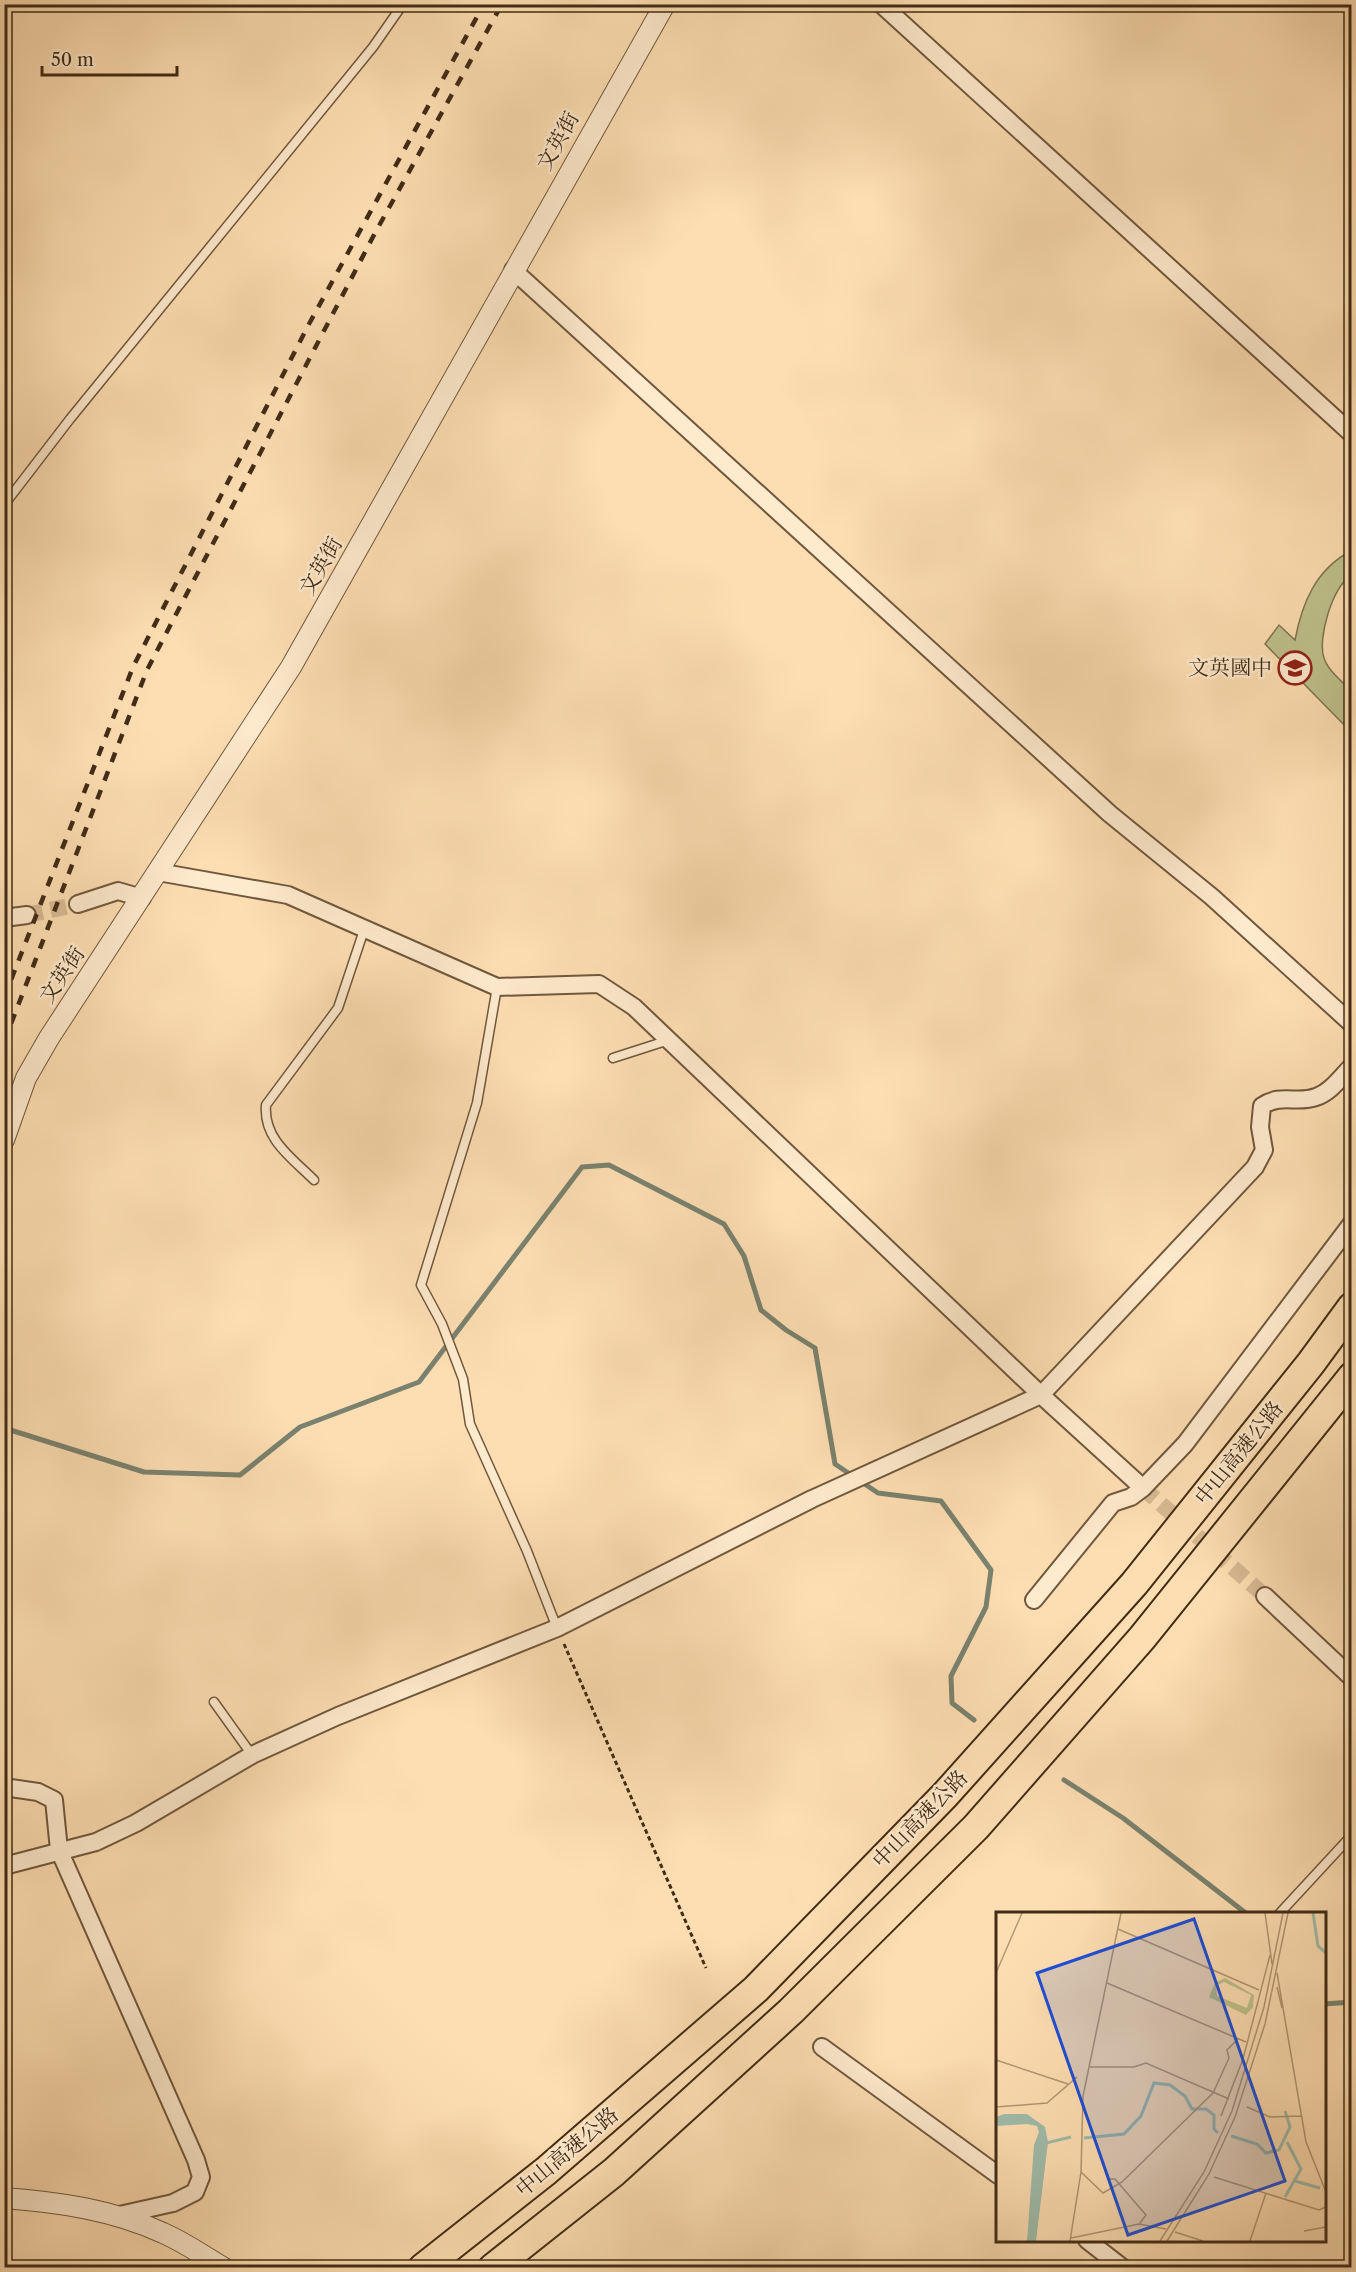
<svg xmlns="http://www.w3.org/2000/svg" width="1356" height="2272" viewBox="0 0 1356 2272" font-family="'Libre Caslon Text','Noto Serif TC',serif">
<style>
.green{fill:#bfc18c;stroke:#807651;stroke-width:1.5}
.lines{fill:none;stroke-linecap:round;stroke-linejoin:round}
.stream{stroke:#7a826f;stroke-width:5}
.minor-tunnel{stroke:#d8ba93;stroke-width:16;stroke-dasharray:16 8;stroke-linecap:butt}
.service-casing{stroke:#71583d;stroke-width:11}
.minor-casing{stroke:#71583d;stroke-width:20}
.tertiary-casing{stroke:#71583d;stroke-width:22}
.motorway-casing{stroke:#422c16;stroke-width:32}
.path{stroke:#422c16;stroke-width:3;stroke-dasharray:4.5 3;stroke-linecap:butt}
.service{stroke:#feeacd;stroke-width:8}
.minor{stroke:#feeacd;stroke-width:16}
.tertiary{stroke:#feeacd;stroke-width:20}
.motorway{stroke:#fddeb2;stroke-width:28}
.rail{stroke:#422c16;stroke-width:4.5;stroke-dasharray:10 10;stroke-linecap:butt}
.labels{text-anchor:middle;stroke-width:5;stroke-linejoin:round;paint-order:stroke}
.street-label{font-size:21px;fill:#422c16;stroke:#feeacd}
.poi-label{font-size:21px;fill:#422c16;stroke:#feeacd;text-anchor:end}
.inset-river{fill:none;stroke:#9fbcab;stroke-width:3}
.inset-road{fill:none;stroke:#b29774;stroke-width:1.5}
.view{fill:#1d4ed8;fill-opacity:0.15;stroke:#1d4ed8;stroke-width:3}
.inset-edge{fill:none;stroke:#422c16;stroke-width:3}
</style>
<rect width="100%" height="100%" fill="#fddeb2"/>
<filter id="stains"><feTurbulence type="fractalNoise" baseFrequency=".00333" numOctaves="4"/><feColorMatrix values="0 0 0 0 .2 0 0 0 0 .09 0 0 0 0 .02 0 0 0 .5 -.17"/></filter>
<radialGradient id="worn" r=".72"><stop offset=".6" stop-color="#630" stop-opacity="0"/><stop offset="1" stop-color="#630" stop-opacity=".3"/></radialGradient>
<path class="green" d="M1351 551V576C1333 585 1317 639 1324 658 1328 671 1342 681 1351 691V732L1265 644 1279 625 1295 640C1302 603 1316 569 1351 551Z"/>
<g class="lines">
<path class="stream" d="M4 1428 144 1472 240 1475 300 1427 419 1382 582 1167 609 1165 724 1224 744 1256 761 1310 786 1330 815 1348 835 1464 878 1493 941 1501 991 1570 986 1607 951 1676 952 1703 974 1720
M1064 1780 1123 1818 1247 1914
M1324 2004 1352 2002"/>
<path class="minor-tunnel" d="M27 915 78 904
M1143 1488 1265 1596"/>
<defs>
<path id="service" d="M4 505 70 419 373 47 403 4
M497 987 477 1103 421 1285 442 1324 463 1379 470 1424 527 1551 557 1628
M613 1058 669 1040
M314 1180C292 1158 263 1139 266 1105L338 1008 364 930
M4 1688 6 1687
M214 1702 252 1755
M1279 1914 1352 1835"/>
<path id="minor" d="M881 4 1352 434
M513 270 1110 814 1212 897 1352 1024
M158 872 288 895 497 987 599 984 634 1007 1041 1395 1143 1488
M78 904 118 891 142 898
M4 918 27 915
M1265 1596 1352 1678
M1034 1600 1113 1503 1131 1497 1143 1488 1185 1444 1352 1223
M4 1787 38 1792 54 1800 59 1850 196 2160 201 2177 195 2192 173 2203 115 2216
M4 1866 96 1842 136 1823 252 1755 338 1716 557 1628 812 1499 1041 1395 1255 1167 1264 1150 1260 1127 1262 1106C1281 1093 1297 1104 1316 1097 1331 1092 1341 1077 1352 1066
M822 2047 998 2175
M1087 2240 1123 2268"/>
<path id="tertiary" d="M4 1140 26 1078 49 1038 291 667 665 4
M4 2198C58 2202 114 2210 163 2233 184 2242 204 2256 224 2268"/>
<path id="motorway" d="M423 2268 546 2171 756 1989 945 1795 1134 1584 1311 1363 1352 1307
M493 2268 614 2172 791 2011 976 1827 1142 1638 1352 1377"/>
</defs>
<use href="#service" class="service-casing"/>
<use href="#minor" class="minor-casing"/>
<use href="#tertiary" class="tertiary-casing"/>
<use href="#motorway" class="motorway-casing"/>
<path class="path" d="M564 1644 706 1968"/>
<use href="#service" class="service"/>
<use href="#minor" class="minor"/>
<use href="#tertiary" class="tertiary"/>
<use href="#motorway" class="motorway"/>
<path class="rail" d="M4 998 133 667 309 324 484 4
M4 1042 147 670 375 233 502 4"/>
</g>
<defs>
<symbol id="school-ring" viewBox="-11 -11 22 22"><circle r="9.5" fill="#feeacd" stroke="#8f2418" stroke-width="1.5"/><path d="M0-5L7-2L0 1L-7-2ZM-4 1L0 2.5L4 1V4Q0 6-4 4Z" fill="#8f2418"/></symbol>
</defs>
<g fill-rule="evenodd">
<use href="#school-ring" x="1276" y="649" width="38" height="38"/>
</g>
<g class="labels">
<g class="street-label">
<text transform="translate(558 141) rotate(-61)" y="7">文英街</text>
<text transform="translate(321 566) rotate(-60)" y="7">文英街</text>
<text transform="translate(62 975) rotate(-56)" y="7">文英街</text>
<text transform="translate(1239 1453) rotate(-51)" y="7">中山高速公路</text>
<text transform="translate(920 1819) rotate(-46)" y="7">中山高速公路</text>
<text transform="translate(567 2152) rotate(-40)" y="7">中山高速公路</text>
</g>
<g class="poi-label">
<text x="1272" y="675">文英國中</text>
</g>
</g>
<g transform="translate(996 1912)">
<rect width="330" height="330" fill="#fddeb2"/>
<path d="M229 66 258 83 257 95 250 103 213 85 219 71ZM228 70 255 83 251 96 221 84 220 74Z" fill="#bfc18c" fill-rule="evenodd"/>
<path d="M8 202H31L49 215 52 230 40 329H31L38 233 43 220 41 214 31 212 0 214V205Z" fill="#9fbcab"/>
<path class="inset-river" d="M317 1 322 34 330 41M235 224 261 232 270 241 283 238 294 215 289 199M88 226 128 222 145 204 158 171 174 173 189 184 196 197H210L218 203V217L222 221M50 231 75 225M299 269 324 276M289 285 305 257 291 230"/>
<path class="inset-road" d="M269 1 276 52M122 17 263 78M0 61 26 1M281 61 310 230 330 280M111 71 250 130M281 75 286 96M0 148 72 172M94 155H138L150 151 233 187M0 195 51 191 81 165M251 195 274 205 306 204M225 204 247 147 274 43M85 260 107 281 126 270 217 181 233 146 231 138 242 127M218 265 323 298 330 295M112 267H119L150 303 144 311M308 319 330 315M179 320 207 329M75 326 143 312 170 317M74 329 85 260 87 184 125 1M164 329 208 260 236 199 268 95 287 1M171 329 213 262 239 205 269 112 292 1M254 329 270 281"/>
<path class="view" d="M198 7 289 269 132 323 41 61Z"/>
<rect width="330" height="330" class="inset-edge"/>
</g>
<rect width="1356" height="2272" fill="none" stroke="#fddeb2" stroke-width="24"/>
<rect x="6" y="6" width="1344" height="2260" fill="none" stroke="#422c16" stroke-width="3"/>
<rect x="12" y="12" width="1332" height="2248" fill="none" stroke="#422c16" stroke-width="1.5"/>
<path d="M42 66v9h135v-9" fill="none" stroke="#422c16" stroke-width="3"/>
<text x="51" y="66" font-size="18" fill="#422c16" stroke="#feeacd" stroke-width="4.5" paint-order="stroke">50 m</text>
<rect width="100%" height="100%" filter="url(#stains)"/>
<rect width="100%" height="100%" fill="url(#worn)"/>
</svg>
